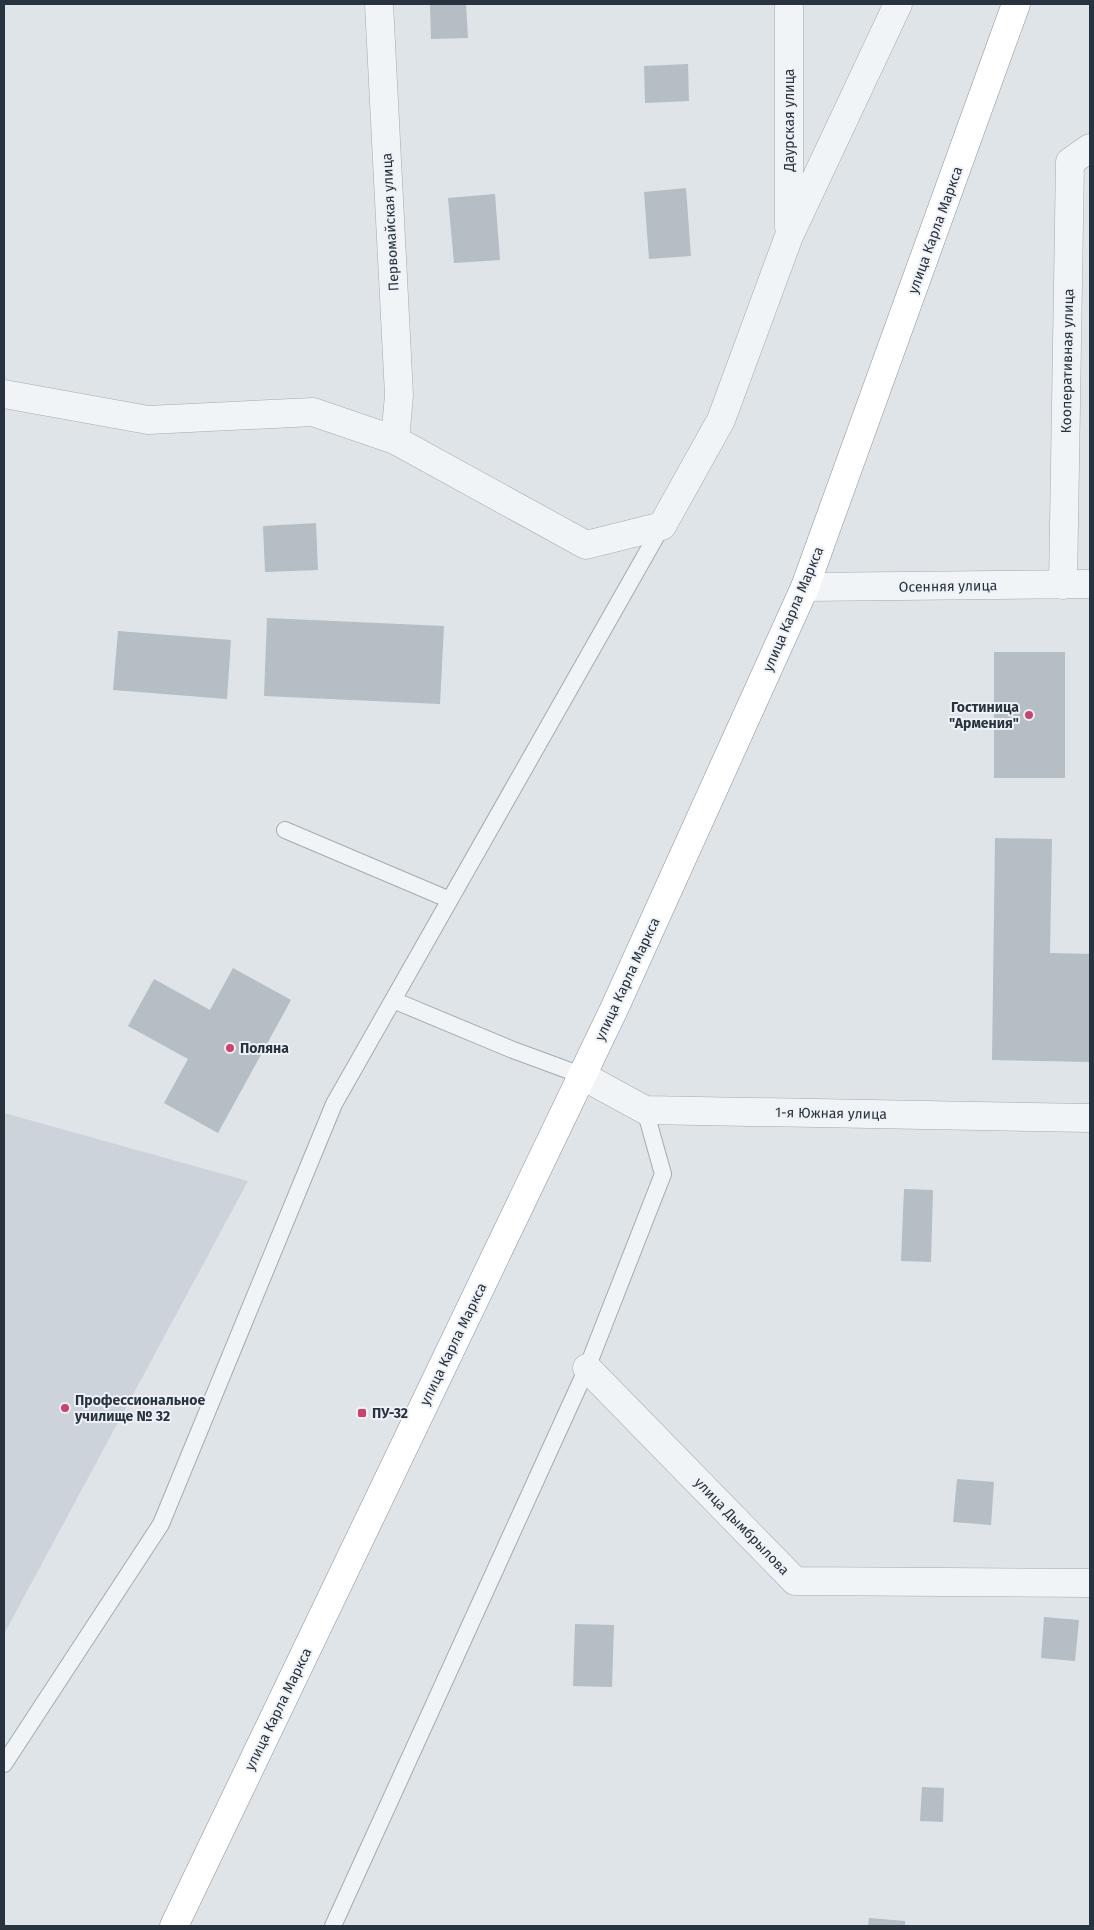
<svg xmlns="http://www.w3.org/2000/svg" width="1094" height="1930" viewBox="0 0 1094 1930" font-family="'Fira Sans',sans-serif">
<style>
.built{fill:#ccd3da}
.building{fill:#b5bdc5}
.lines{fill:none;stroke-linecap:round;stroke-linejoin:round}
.service-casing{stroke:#a3abb2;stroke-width:18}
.minor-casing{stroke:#a3abb2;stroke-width:29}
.trunk-casing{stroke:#85939f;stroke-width:29}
.service{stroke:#f1f4f6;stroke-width:16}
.minor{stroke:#f1f4f6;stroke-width:28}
.trunk{stroke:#fff;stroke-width:28}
.poi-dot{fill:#d1406a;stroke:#eef2f6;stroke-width:2}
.labels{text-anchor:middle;stroke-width:4;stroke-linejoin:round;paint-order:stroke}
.street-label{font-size:14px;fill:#27333f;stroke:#eef2f6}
.poi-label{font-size:14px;font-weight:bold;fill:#27333f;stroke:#eef2f6;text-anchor:start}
</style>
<rect width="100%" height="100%" fill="#dee4e8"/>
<path class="built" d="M4 1113 248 1181 4 1634Z"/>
<path class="building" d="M430 4H466L468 38 431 39Z
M688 64 689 101 645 103 644 66Z
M686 188 691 256 649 259 644 192Z
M495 194 500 260 454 263 448 198Z
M316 523 318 570 265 572 263 526Z
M267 618 444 626 440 704 264 696Z
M118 631 231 640 227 699 113 690Z
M994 652H1065V778H994Z
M995 838 1052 839 1050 953 1090 954V1062L992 1060Z
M233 968 291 1000 218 1133 164 1103 188 1059 128 1026 154 979 210 1010Z
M904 1189 933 1190 931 1262 901 1261Z
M957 1479 994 1482 991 1525 953 1522Z
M1044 1617 1079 1620 1075 1661 1041 1658Z
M575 1624 614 1625 612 1687 573 1686Z
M922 1787 944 1788 943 1822 920 1821Z
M869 1918 905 1921V1926H868Z"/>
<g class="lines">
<defs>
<path id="service" d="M285 830 450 900
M393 1000 513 1050 581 1075
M4 1764 161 1524 334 1104 662 526
M333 1926 587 1368 663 1174 645 1110"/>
<path id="minor" d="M379 4 399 395 395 440
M789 227V4
M4 394 148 420 313 412 395 440 586 545 662 526 721 420 789 236 898 4
M1063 585 1070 162 1090 148
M805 587 1090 584
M581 1075 645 1110 1090 1118
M587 1368 795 1581 1090 1583"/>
<path id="trunk" d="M174 1926 615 1007 805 587 1016 4"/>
</defs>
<use href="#service" class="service-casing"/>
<use href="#minor" class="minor-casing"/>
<use href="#trunk" class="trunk-casing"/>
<use href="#service" class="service"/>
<use href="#minor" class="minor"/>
<use href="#trunk" class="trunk"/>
</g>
<g class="poi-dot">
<circle cx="1029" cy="715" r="5"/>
<circle cx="230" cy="1048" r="5"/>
<circle cx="65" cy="1408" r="5"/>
<rect x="357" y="1408" width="10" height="10" rx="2.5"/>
</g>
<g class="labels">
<g class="street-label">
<text transform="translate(789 120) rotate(-90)" y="5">Даурская улица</text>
<text transform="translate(390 222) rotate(-93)" y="5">Первомайская улица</text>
<text transform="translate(935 230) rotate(-70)" y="5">улица Карла Маркса</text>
<text transform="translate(1067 361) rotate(-89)" y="5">Кооперативная улица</text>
<text transform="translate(948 586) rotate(-1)" y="5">Осенняя улица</text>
<text transform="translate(793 609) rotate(-67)" y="5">улица Карла Маркса</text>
<text transform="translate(627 979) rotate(-65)" y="5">улица Карла Маркса</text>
<text transform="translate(831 1113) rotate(1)" y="5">1-я Южная улица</text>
<text transform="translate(453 1344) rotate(-64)" y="5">улица Карла Маркса</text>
<text transform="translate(742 1526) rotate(46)" y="5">улица Дымбрылова</text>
<text transform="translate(278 1709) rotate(-64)" y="5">улица Карла Маркса</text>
</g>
<g class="poi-label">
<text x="1019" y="712" text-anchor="end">Гостиница<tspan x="1019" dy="16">"Армения"</tspan></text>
<text x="240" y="1053">Поляна</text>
<text x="75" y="1405">Профессиональное<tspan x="75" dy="16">училище № 32</tspan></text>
<text x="372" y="1418">ПУ-32</text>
</g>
</g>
<rect width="1094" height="1930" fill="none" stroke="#27333f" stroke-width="10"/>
</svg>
